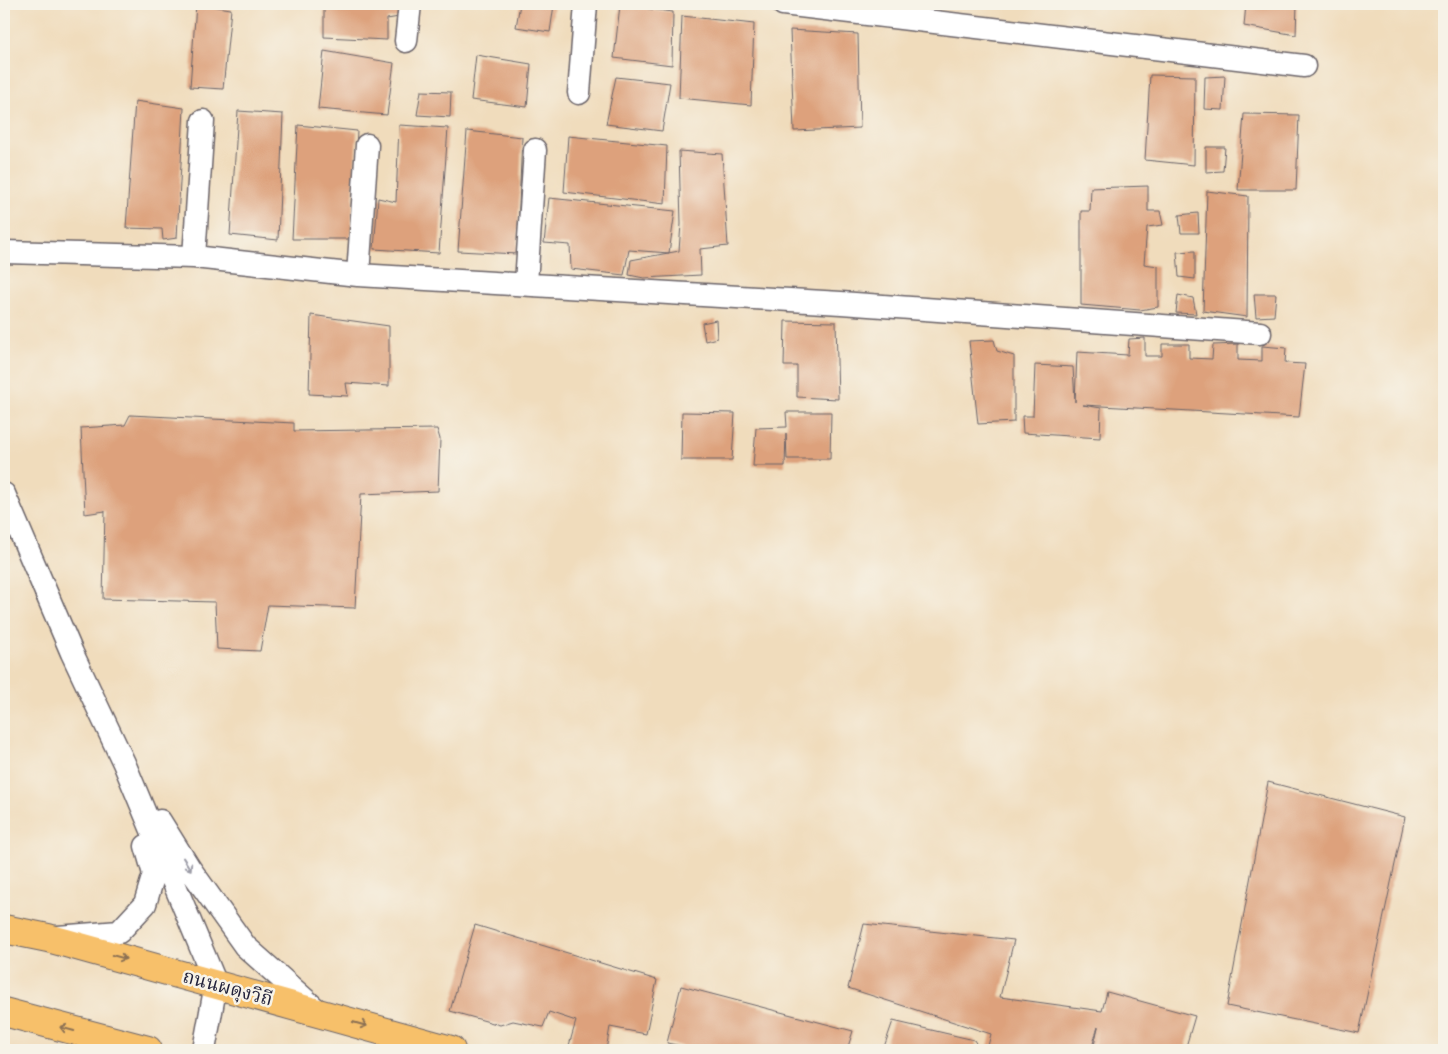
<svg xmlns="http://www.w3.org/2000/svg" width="1448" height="1054" viewBox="0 0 1448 1054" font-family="'Sorts Mill Goudy','Noto Serif Thai',serif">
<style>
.building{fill:#dda17b}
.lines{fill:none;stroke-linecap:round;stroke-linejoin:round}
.street-casing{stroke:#6a6368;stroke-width:25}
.primary-casing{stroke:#6a6368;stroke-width:30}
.street{stroke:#fff;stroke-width:22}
.primary{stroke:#f7c06b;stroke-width:28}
.oneway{stroke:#9c9ca7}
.oneway2{stroke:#8c7153}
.labels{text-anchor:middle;stroke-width:5;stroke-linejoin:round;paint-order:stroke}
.street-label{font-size:19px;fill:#22223b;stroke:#f7f3e8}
</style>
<rect width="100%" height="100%" fill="#f7f3e8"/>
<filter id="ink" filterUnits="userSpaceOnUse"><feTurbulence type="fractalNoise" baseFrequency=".02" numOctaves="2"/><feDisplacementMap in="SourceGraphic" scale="10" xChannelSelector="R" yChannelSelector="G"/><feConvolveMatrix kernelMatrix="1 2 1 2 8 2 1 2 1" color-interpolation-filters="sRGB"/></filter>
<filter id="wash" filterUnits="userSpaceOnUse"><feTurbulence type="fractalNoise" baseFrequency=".0096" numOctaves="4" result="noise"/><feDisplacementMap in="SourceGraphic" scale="20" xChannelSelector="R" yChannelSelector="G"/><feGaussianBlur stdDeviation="1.12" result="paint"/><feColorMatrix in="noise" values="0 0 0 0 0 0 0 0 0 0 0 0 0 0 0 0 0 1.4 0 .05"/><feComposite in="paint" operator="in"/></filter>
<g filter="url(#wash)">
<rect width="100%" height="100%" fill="#f0dcbc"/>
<g id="blocks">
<path class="building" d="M196 4 231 9 223 89 190 87Z
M324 4H398L399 17 387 19V40L324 37Z
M520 4 554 5 550 32 516 27Z
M1198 4H1225V8L1198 7Z
M1246 4H1297L1296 35 1244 26Z
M620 5 673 12 672 65 614 58Z
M682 16 754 24 751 105 679 98Z
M790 30 858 34 860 128 794 131Z
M324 51 394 63 387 115 318 109Z
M476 55 531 64 527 107 471 100Z
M1150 75 1195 76 1194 165 1145 160Z
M1225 76 1223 110 1204 109 1205 77Z
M616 77 670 83 662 131 606 124Z
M421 91 451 92 450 117 417 115Z
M135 101 184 108 177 238 163 240 162 229 126 228Z
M238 111 283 114 278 240 230 235Z
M1244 114 1299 115 1296 190H1238Z
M298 125 357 131 351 239H292Z
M399 125 448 128 439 253 374 249 378 198 396 202Z
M467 131 522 137 517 254 458 251Z
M568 136 667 146 665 204 564 192Z
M1206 147H1225L1223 171 1206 172Z
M679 151 722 154 728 246 700 249 701 275 644 278 629 275 631 260 679 251 681 224Z
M1148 186V211H1160L1163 225 1147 227 1144 264 1158 266V307L1140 310 1081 305V211H1090L1091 188Z
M1207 191 1248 196 1247 317 1203 311Z
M549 198 675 211 669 253 629 250 624 275 571 269 570 245 544 243Z
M1198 213 1199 233H1181L1179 215Z
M1195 251V279L1179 277 1177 252Z
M1254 294H1276L1274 316 1256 317Z
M1178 295 1193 298 1196 314 1176 313Z
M311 315 389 326V386L346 383 348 396 309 394Z
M716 320 717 338 705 341 702 323Z
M785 321 836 322 838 399 797 397V366H784Z
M1145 338V356H1162V344H1189V358L1212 359 1213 345 1238 344V360L1262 361V346L1286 348 1285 363 1305 364 1299 417 1083 405 1101 408 1100 438 1023 433 1022 416H1033L1035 365 1073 367 1075 402 1077 352 1128 355 1129 339Z
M994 340 997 351 1014 356V422L978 424 969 341Z
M682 412 735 413 732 460H681Z
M786 412H831L830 459H787L786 433 785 466H753L756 428 787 427Z
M130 415 294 423V431L437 429 440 439 438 491 361 494 355 608 268 605 260 651 217 649 215 602 103 599 105 511 85 514 81 428 125 425Z
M1268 782 1405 817 1359 1033 1227 1006Z
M864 924 1014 940 1000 997 1102 1011 1107 992 1195 1016 1185 1050H1093L1098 1027 1091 1050H987L991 1034 848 988Z
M475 925 657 980 646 1034 610 1027 606 1050H575L568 1049 576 1021 549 1012 543 1027 513 1021 500 1025 450 1011Z
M681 986 853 1031 847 1050H701L667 1043Z
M893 1021 974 1040 980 1050H883Z"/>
</g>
</g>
<g filter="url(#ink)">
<use href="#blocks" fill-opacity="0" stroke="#6a6368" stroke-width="1"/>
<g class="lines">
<defs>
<path id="street" d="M783 4 1304 66
M406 41 410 4
M579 93 586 4
M4 252 194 257 358 275 841 303 1260 333
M194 257 203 121
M358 275 367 145
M526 283 535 150
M4 494 72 653 124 763 216 984 204 1050
M160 821 190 869 245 946 319 1012
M58 937 119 932 145 904 154 874 146 846"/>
<path id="primary" d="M4 929 48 938 451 1050
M4 1012 148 1050"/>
</defs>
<use href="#street" class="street-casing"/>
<use href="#primary" class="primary-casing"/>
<use href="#street" class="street"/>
<use href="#primary" class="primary"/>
</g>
<defs><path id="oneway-shaft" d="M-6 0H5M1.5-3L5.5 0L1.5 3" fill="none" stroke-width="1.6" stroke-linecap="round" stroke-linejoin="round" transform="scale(1.25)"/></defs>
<use class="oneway" href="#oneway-shaft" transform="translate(187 864) rotate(58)"/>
<g class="oneway2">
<use href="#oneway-shaft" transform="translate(119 957) rotate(15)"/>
<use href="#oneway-shaft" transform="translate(360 1024) rotate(16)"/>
<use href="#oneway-shaft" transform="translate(67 1029) rotate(-165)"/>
</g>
</g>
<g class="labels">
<g class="street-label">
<text transform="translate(228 987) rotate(15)" y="7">ถนนผดุงวิถี</text>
</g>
</g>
<rect width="1448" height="1054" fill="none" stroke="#f7f3e8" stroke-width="20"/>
</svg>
